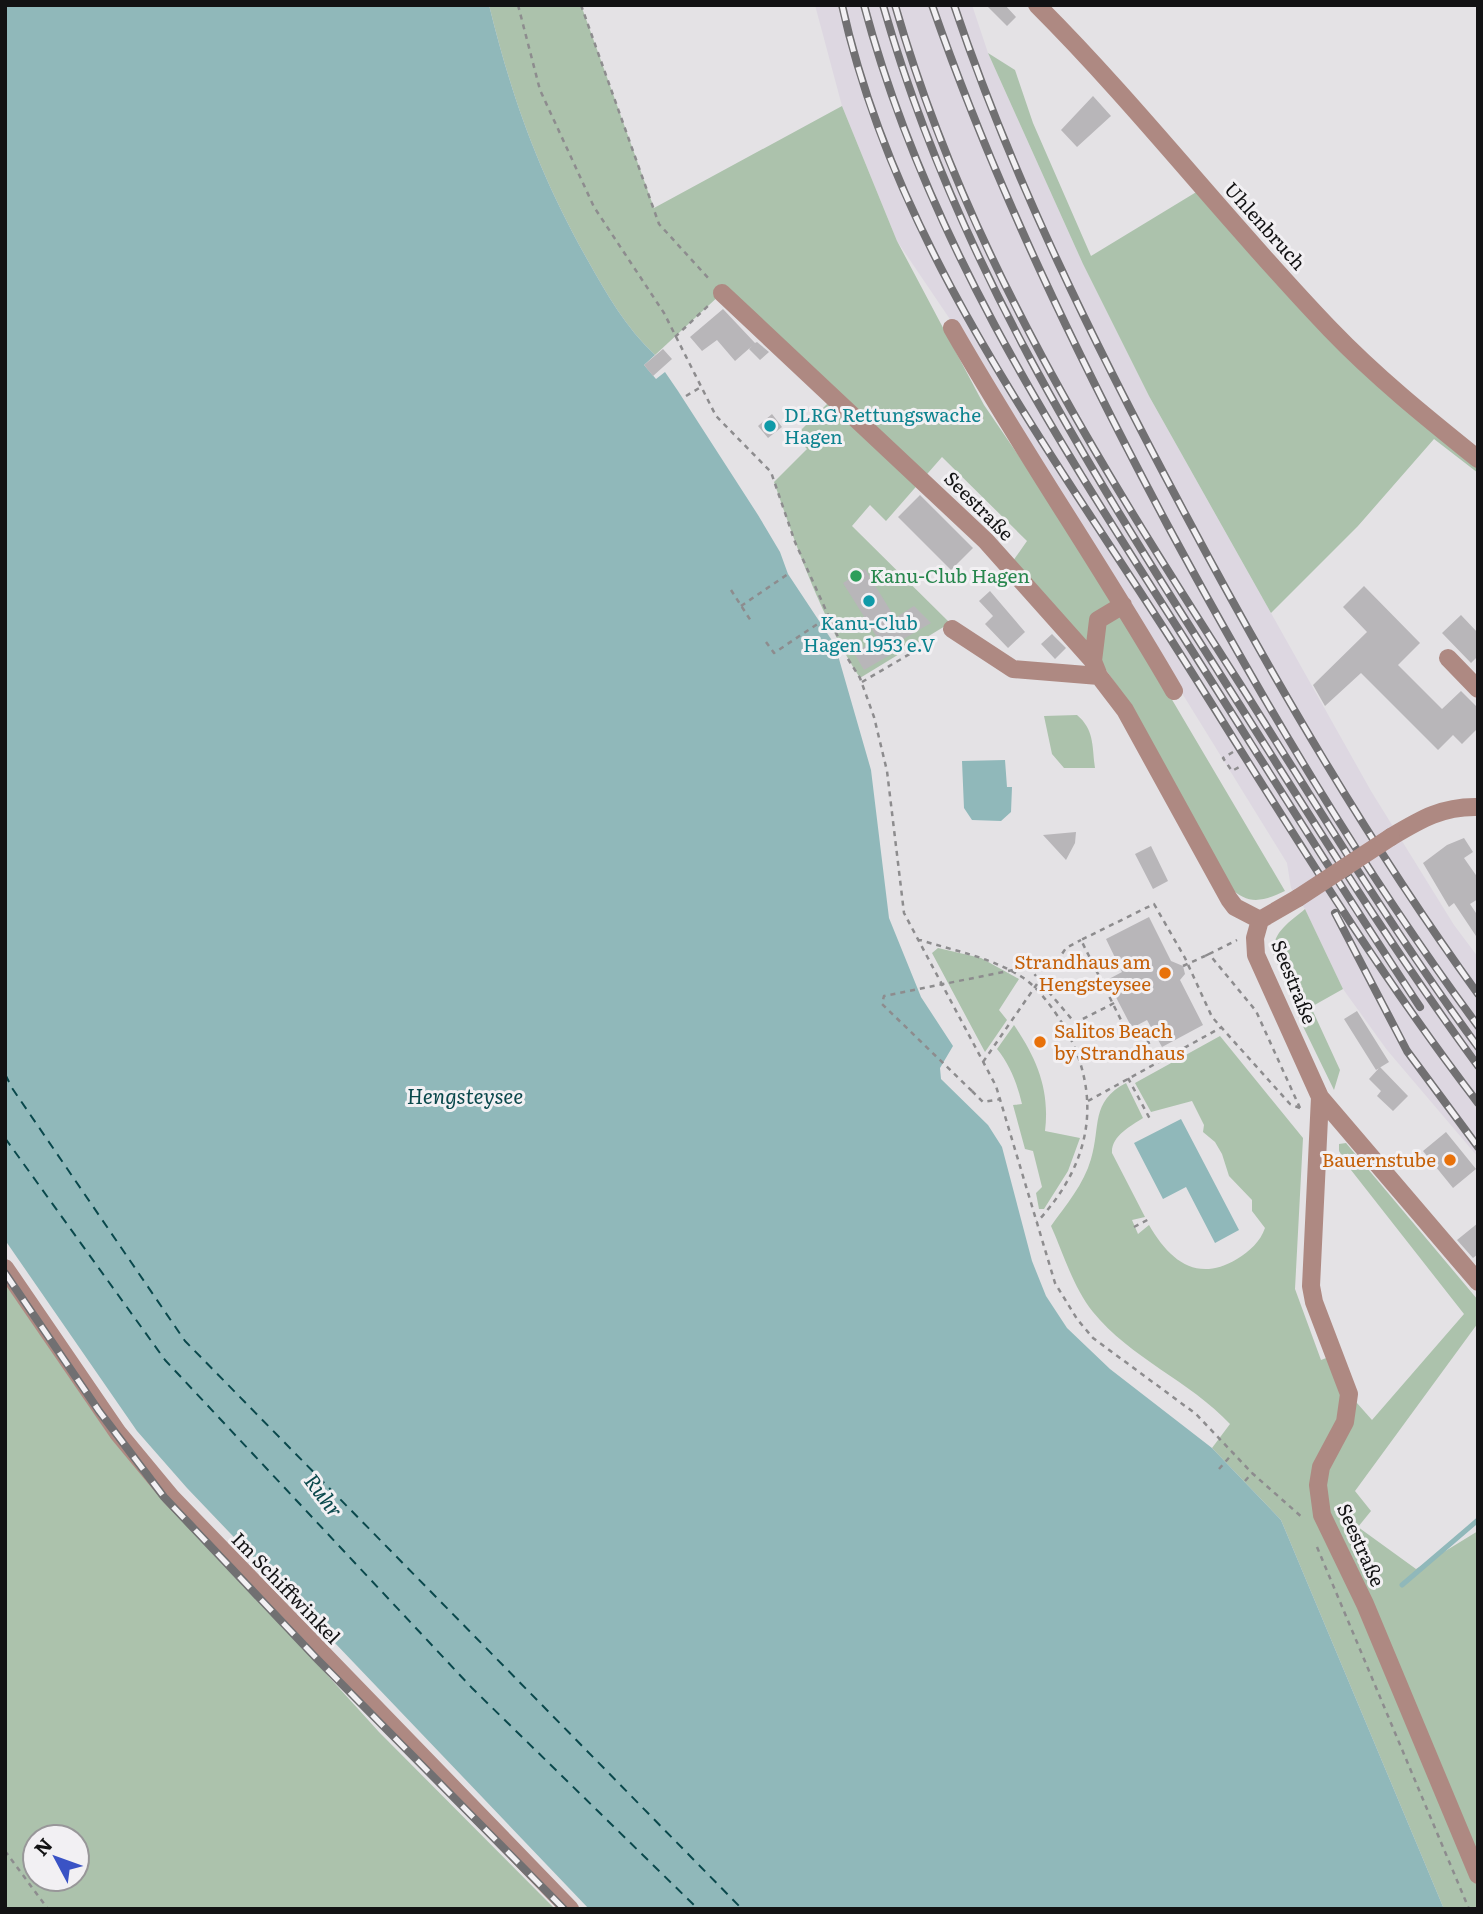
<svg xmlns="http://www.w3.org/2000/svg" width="1483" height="1914" viewBox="0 0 1483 1914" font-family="Literata,serif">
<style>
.built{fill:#ddd7e1}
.green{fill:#acc2ac;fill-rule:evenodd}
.water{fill:#90b8ba}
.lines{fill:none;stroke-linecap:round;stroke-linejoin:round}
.stream{stroke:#90b8ba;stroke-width:5}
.ferry{stroke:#0a484c;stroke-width:2;stroke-dasharray:9 7;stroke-linecap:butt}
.building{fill:#b8b6b9}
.path{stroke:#8d8c8e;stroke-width:2.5;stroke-dasharray:5 5;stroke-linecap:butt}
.minor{stroke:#ae8982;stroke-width:18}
.rail-casing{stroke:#717072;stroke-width:8}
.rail{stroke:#f2f0f3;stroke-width:5;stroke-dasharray:16;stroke-linecap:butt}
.path-bridge{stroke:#8d8c8e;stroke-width:2.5;stroke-dasharray:5 5;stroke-linecap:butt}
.minor-bridge{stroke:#ae8982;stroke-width:18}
.culture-dot{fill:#0f9aa8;stroke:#f2f0f3;stroke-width:2.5}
.leisure-dot{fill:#2e9e5b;stroke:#f2f0f3;stroke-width:2.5}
.food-dot{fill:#e8710a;stroke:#f2f0f3;stroke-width:2.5}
.labels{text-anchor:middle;stroke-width:6;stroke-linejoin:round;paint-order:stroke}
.street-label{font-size:19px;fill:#121213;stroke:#f2f0f3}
.culture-label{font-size:19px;fill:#0d838f;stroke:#f2f0f3;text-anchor:start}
.leisure-label{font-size:19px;fill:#27864d;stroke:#f2f0f3;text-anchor:start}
.food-label{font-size:19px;fill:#c56008;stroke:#f2f0f3;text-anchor:end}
.water-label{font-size:21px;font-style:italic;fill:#0a484c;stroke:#f2f0f3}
</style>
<rect width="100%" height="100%" fill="#e4e2e5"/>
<path class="built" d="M815 5H972L988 53 1083 264 1149 396 1371 791 1454 925 1478 957V1157L1387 1050 1343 989 1305 909 1291 888 1287 863 960 334 897 241 842 106Z"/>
<path class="green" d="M489 5H581L654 208 842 106 897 241 984 405 1086 554 1285 891C1262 902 1248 905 1229 887L1132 707 1087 643 1013 561 1027 541 942 457 886 521 870 505 852 526 950 623 860 678C822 619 797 549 774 482L807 449 795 436 833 398 722 293 655 355C626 328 606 293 587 259 539 173 513 102 489 5Z
M988 53 1015 70 1033 123 1091 256 1198 191 1478 464V473L1434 439 1358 526 1271 613 1149 396 1083 264Z
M1077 715C1095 730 1092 748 1095 768H1064L1052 754 1044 716Z
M1305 909 1343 989 1311 1007 1340 1070 1334 1090 1297 1014 1273 953C1273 931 1290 922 1305 909Z
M938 948 981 958 1019 979 999 1010 1007 1020 985 1052 932 953Z
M1014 1025C1037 1059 1050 1090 1045 1131L1080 1138 1068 1171 1044 1209H1039L1036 1193 1042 1187 1033 1151 1025 1149 1013 1105 1022 1104C1017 1083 1010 1065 997 1049Z
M1220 1036 1303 1138 1295 1289 1321 1360 1334 1355 1349 1394 1372 1420 1464 1314 1351 1170 1339 1151V1144L1346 1143 1478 1300V1323L1355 1491 1371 1511 1358 1527 1416 1569 1478 1531V1909H1444L1281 1520 1212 1448 1230 1424C1190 1381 1130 1358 1093 1312 1073 1287 1064 1255 1051 1226 1066 1205 1084 1184 1091 1159 1101 1126 1090 1102 1126 1083L1143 1118C1131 1126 1111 1136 1112 1153L1145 1217 1132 1220 1138 1234 1149 1225C1170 1261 1197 1283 1237 1259 1250 1251 1260 1242 1265 1228L1252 1211V1200L1229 1176 1222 1154 1215 1142 1203 1132 1204 1125 1192 1101 1151 1112 1135 1083Z
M5 1283 107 1432 379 1732 555 1909H5ZM35 1837H77V1879H35Z"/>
<path class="water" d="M5 5H489C513 102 539 173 587 259 606 293 626 328 655 355L644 365 656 379 665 372 678 391 758 515 780 552 788 574 835 645 871 770 889 918 921 997 953 1046 940 1068 941 1079 988 1125 1002 1147 1032 1261 1046 1296 1067 1328 1110 1369 1212 1448 1281 1520 1444 1909H589L187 1488 137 1431 5 1240Z
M1005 760 1007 787H1012L1011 812 1001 821 972 820 964 808 962 761Z
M1181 1119 1239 1230 1215 1243 1186 1187 1163 1199 1134 1143Z"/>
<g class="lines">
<path class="stream" d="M1402 1585 1478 1520"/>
<path class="ferry" d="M5 1074 12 1088 185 1341 742 1909
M5 1138 165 1360 472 1688 698 1909"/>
</g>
<path class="building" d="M986 5H1005L1016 17 1007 26Z
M1093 96 1111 116 1077 147 1061 130Z
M723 309 755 343 757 342 769 352 760 360 749 349 752 346 735 361 717 340 702 351 690 337Z
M663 349 672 359 653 376 644 365Z
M772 414 782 427 768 438 758 426Z
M920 495 973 548 951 570 898 517Z
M865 569 895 618 914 606 931 623 886 649 890 655 864 670 854 653 878 639 843 583Z
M1364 586 1420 643 1398 665 1442 709 1461 691 1478 708V728L1462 744 1453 735 1438 750 1361 673 1325 706 1313 685 1367 632 1343 607Z
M990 591 1025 632 1008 648 985 624 998 611 993 616 979 601Z
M1461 615 1478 633V656L1471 663 1442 633Z
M1052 634 1066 648 1055 659 1041 644Z
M1076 832 1075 843 1066 860 1043 835Z
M1464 838 1473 852 1464 858 1478 878V899L1470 904 1478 916V939L1454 903 1449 907 1423 863 1447 845Z
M1151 846 1168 881 1153 889 1135 854Z
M1149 917 1171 961 1183 966 1185 974 1180 980 1203 1025 1162 1047 1147 1020 1132 1028 1107 980 1122 972 1106 939Z
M1357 1011 1389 1062 1376 1070 1344 1019Z
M1380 1067 1408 1096 1393 1111 1377 1096 1381 1091 1369 1079Z
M1446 1132 1476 1169 1453 1188 1423 1151Z
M1478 1223V1254L1473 1258 1457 1240Z"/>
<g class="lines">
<path class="path" d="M518 5 540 90 594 207 664 313 716 416 771 472 795 542 848 659 860 678 874 717 887 771 904 913 996 1086 1055 1283 1077 1319 1093 1338 1196 1414 1252 1473 1304 1519
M581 5 659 224 710 280
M675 337 709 305
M686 396 701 387
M731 590 751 621
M741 606 788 574
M766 642 774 653 819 623
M862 682 937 638
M1233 752 1223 758 1232 771 1241 766
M917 939C954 951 988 956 1022 977 1039 988 1054 1010 1064 1026 1104 1097 1091 1164 1037 1222
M1209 954 1237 940
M1205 956 1209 954 1256 1011 1300 1108
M1051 970 1066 948 1081 940
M983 1062 1037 984
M1158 1062 1144 1033 1131 1040 1081 940 1154 904 1185 958 1212 1017 1290 1104 1302 1109
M1128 1078 1150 1119
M972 1091 983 1102 1001 1099
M1088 1101 1222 1027
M1134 1227 1151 1218
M1219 1469 1234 1452
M1245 1481 1252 1473
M1317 1547 1469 1909
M5 1851 48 1909"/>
<path class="minor" d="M1037 5C1140 108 1229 224 1330 329 1376 377 1427 418 1478 459
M722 293 986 541 1093 661 1099 676
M952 328C1022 451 1103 568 1174 691
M952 629 1013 669 1099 676 1125 710 1229 899 1235 907 1260 920
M1448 658 1478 689
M1093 661 1098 620 1123 605
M1391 837C1421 819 1443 806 1478 807
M1298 898 1260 920 1255 938 1256 955 1320 1097 1478 1282
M1320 1097 1311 1286 1314 1302 1349 1394 1345 1422 1321 1467 1318 1485 1322 1515 1365 1604 1478 1875
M5 1268 118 1433 171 1497 570 1909"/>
<defs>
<path id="rail" d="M842 5C894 241 1042 438 1170 638 1270 795 1365 956 1478 1103
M864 5C925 234 1051 430 1177 627 1258 754 1337 882 1420 1007
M883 5C955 257 1086 464 1225 682 1307 811 1387 942 1478 1066
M895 5C967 256 1101 467 1240 684 1317 806 1392 930 1478 1047
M932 5C995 186 1078 357 1168 526 1261 698 1361 868 1478 1026
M954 5C1013 180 1095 345 1182 508 1271 675 1367 841 1478 994
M1335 913 1407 1051 1478 1147
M5 1273 99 1411 164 1497 318 1660 564 1909"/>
</defs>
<use href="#rail" class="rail-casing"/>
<use href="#rail" class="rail"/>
<path class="path-bridge" d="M1183 966 1205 956
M1042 984 1075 1023 1118 1001
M972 1091 882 1004 884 996 1028 967 1036 976"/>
<path class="minor-bridge" d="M1298 898 1391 837"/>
</g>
<g class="culture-dot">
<circle cx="770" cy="426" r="7"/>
<circle cx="869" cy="601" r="7"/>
</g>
<circle class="leisure-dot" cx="856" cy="576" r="7"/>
<g class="food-dot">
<circle cx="1165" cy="973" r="7"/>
<circle cx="1040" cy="1042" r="7"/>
<circle cx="1450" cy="1160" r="7"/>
</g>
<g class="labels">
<g class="street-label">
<text transform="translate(1265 226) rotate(48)" y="7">Uhlenbruch</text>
<text transform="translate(979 506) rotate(45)" y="7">Seestraße</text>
<text transform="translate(1294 982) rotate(68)" y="7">Seestraße</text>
<text transform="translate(1361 1545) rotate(66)" y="7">Seestraße</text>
<text transform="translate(286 1588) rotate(46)" y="7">Im Schiffwinkel</text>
</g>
<g class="culture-label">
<text x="784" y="422">DLRG Rettungswache<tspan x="784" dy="22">Hagen</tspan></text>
<text x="869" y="630" text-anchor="middle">Kanu-Club<tspan x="869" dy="22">Hagen 1953 e.V</tspan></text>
</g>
<g class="leisure-label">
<text x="870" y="583">Kanu-Club Hagen</text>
</g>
<g class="food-label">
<text x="1151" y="969">Strandhaus am<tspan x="1151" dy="22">Hengsteysee</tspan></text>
<text x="1054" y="1038" text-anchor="start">Salitos Beach<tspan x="1054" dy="22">by Strandhaus</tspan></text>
<text x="1436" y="1167">Bauernstube</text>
</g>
<g class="water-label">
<text x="465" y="1104">Hengsteysee</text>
<text transform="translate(323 1496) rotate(53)" y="7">Ruhr</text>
</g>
</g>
<rect width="1483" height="1914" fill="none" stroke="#121213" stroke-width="14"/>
<g transform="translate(56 1858) rotate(311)"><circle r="33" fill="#f2f0f3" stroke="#989799" stroke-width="2"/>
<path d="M0-5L12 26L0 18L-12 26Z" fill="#3a53c5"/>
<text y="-10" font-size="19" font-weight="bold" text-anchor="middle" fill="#121213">N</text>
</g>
</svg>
